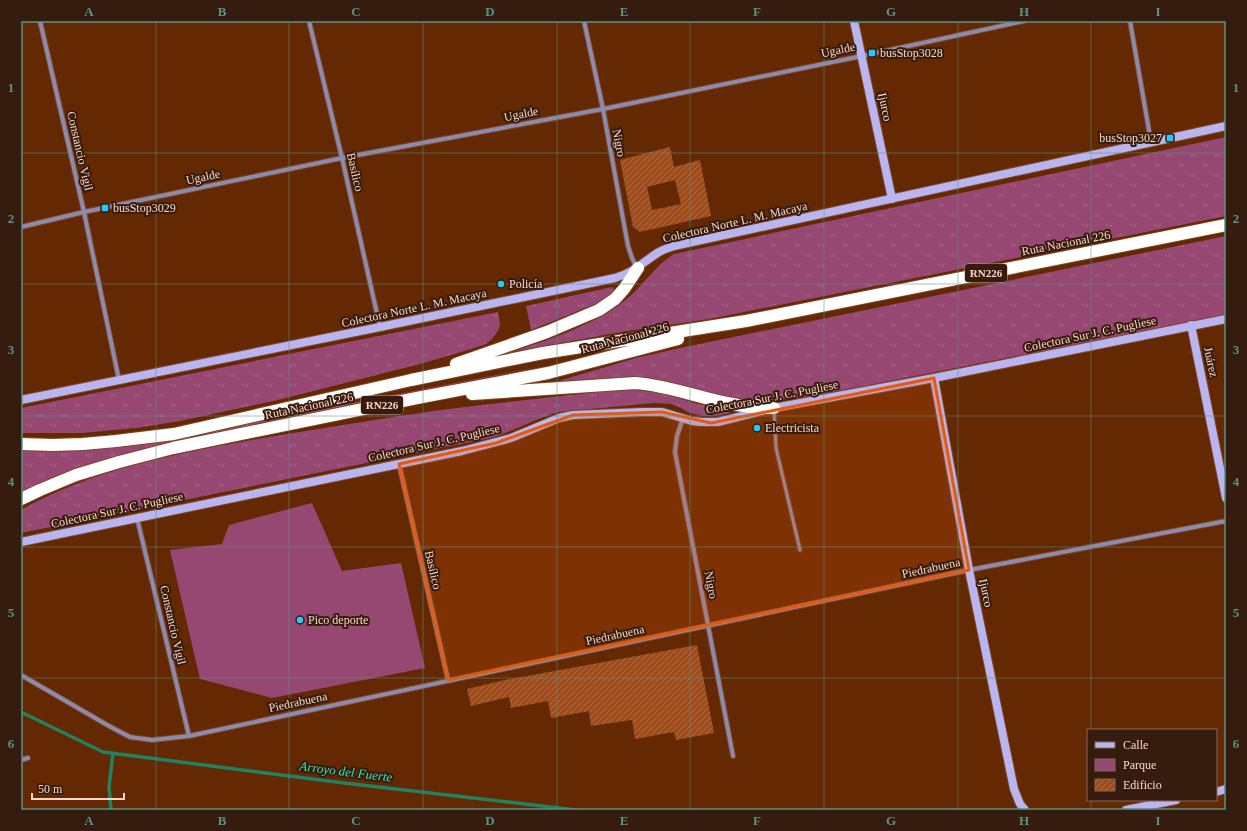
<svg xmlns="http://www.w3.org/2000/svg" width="1247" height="831" viewBox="0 0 1247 831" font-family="'Times New Roman',serif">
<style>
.grass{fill:url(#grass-tufts)}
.park{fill:#964873}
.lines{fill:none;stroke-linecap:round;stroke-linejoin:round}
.stream{stroke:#218163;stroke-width:3.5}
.building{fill:url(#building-hatch);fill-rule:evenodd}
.lane-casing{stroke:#7f4825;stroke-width:5}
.street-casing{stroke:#7f4825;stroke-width:6}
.secondary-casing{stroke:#7f4825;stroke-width:10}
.highway-casing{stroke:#7f4825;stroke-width:14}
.lane{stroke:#8c8aaf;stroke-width:3}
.street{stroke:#8c8aaf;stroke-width:4}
.secondary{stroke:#b9b5f0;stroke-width:8}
.highway{stroke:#fff;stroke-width:12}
.marked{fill:#e8590c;fill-opacity:0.2;stroke:#e8590c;stroke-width:3;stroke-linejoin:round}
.grid{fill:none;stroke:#569388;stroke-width:1;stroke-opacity:0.55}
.poi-dot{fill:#27c8ff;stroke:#361c0e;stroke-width:1.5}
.labels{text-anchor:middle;stroke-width:4;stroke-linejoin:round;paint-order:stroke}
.shield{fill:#361c0e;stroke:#c19f8e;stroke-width:1}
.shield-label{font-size:11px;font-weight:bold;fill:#fcd7c5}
.street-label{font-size:12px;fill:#fcd7c5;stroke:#361c0e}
.poi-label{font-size:12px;fill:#fcd7c5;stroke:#361c0e;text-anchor:start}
.water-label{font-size:13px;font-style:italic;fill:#39e3af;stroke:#361c0e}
.neatline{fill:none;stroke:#569388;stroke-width:1.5}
.grid-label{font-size:13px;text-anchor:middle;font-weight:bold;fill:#569388}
</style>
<defs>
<pattern id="grass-tufts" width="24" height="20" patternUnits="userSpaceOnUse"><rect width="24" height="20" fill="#964873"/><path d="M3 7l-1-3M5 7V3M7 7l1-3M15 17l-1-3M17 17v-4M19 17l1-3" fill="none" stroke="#a66285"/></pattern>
<pattern id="building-hatch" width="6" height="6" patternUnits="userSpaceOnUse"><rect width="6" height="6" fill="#9e4c1c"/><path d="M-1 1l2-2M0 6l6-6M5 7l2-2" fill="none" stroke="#b16d46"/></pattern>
</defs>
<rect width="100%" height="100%" fill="#642902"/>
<path class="grass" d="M1226 137V216L709 319 621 332 511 352C546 341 594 325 623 302 642 288 654 266 674 254Z
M1226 236V315L808 397 775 400H750L739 399 688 388 630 378 555 382 636 358 680 348Z
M612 287 615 291 605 300 531 330 526 306Z
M498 312 500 324 499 329 492 339 486 344 468 350 420 364 278 400 180 421 137 428 81 433H21V408Z
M543 366 175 443 21 495V450L74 451 136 445Z
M615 390H636L661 393 698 404 723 409 730 413 720 415 704 416 690 413 679 407 671 404 654 403 559 412C535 419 514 431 490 438L21 533V510C97 467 185 452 269 437 324 428 378 419 433 411 493 403 554 397 615 390Z"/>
<path class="park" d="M312 503 342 571 401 563 425 668 272 698 200 679 170 550 222 544 229 525Z"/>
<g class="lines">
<path class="stream" d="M21 712 103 752 344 783 576 810
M111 810 109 787 113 753"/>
</g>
<path class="building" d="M670 147 674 167 700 160 711 216 640 232 633 227 620 160ZM675 180 681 204 652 210 647 187Z
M697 645 714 733 676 740 674 732 635 739 632 720 591 726 589 711 551 718 548 701 511 708 509 697 471 706 467 689 505 680Z"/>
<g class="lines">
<defs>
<path id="lane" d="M774 410 776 448 800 550"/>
<path id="street" d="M40 21 84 212 119 380
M309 21 342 158 380 327
M584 21 603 109 628 246 632 258 637 268
M1130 21 1151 142
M21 227 84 212 342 158 603 109 862 56 1024 21
M683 418 677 436 675 452 733 756
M399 464 448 680
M137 518 189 736
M21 675 109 726 130 737 152 740 189 736 969 570 1226 521
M21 760 28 758"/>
<path id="secondary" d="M854 21 892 199
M1191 325 1226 498
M934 378 969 570 1014 789 1020 804 1025 810
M21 400 380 327 615 278C635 272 643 262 659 252 664 249 669 248 674 246L1226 126
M21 542 462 451 511 438 559 418 573 415 642 412H662L692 421 701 422H718L774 408 934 378 1226 319
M1216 792 1226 789
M1126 810 1176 800"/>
<path id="highway" d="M456 364 547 332 599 310 615 299 624 289 638 268
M472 394 635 383C676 386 713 404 753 407 760 408 767 408 774 408
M21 444 53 445 83 444 116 441 174 434 411 380 543 353 746 321 1226 225
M21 499 40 490 76 475 119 462 173 448 417 398 548 373 678 339"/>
</defs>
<use href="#lane" class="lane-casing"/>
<use href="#street" class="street-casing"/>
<use href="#secondary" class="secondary-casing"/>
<use href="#highway" class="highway-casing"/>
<use href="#lane" class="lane"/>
<use href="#street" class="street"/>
<use href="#secondary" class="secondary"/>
<use href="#highway" class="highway"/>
</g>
<path class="marked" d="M934 378 969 570 448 680 399 464 496 443 573 415 662 412 711 423Z"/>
<path class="grid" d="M156 21V810M289 21V810M423 21V810M557 21V810M690 21V810M824 21V810M958 21V810M1091 21V730M21 153H1226M21 284H1226M21 416H1226M21 547H1226M21 678H1226M1091 800V810"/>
<g class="poi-dot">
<rect x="868" y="49" width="8" height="8" rx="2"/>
<rect x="1166" y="134" width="8" height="8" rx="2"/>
<rect x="101" y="204" width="8" height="8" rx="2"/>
<circle cx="501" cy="284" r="4"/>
<circle cx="757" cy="428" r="4"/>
<circle cx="300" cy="620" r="4"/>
</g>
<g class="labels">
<g class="shield">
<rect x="965" y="264" width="42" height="18" rx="3"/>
<rect x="361" y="396" width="42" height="18" rx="3"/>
</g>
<g class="shield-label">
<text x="986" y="277">RN226</text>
<text x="382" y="409">RN226</text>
</g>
<g class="street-label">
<text transform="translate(838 50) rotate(-12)" y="4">Ugalde</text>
<text transform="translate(885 107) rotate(78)" y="4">Ijurco</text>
<text transform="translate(521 114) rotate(-11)" y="4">Ugalde</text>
<text transform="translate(619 143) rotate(79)" y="4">Nigro</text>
<text transform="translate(80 151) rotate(77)" y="4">Constancio Vigil</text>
<text transform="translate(355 172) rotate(77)" y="4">Basílico</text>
<text transform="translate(203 177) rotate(-12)" y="4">Ugalde</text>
<text transform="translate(735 222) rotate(-13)" y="4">Colectora Norte L. M. Macaya</text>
<text transform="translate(1066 243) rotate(-11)" y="4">Ruta Nacional 226</text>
<text transform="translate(414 308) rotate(-12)" y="4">Colectora Norte L. M. Macaya</text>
<text transform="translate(1090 334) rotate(-12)" y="4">Colectora Sur J. C. Pugliese</text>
<text transform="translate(625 338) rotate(-15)" y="4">Ruta Nacional 226</text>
<text transform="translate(1211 362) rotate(78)" y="4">Juárez</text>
<text transform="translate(772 397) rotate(-11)" y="4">Colectora Sur J. C. Pugliese</text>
<text transform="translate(309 406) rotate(-12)" y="4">Ruta Nacional 226</text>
<text transform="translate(434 443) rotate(-13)" y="4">Colectora Sur J. C. Pugliese</text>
<text transform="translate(117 510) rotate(-12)" y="4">Colectora Sur J. C. Pugliese</text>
<text transform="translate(931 568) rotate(-12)" y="4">Piedrabuena</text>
<text transform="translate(433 570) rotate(77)" y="4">Basílico</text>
<text transform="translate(711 585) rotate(79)" y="4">Nigro</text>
<text transform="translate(986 593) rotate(78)" y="4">Ijurco</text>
<text transform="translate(173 625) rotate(77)" y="4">Constancio Vigil</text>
<text transform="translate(615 635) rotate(-12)" y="4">Piedrabuena</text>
<text transform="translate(298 702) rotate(-12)" y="4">Piedrabuena</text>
</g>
<g class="poi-label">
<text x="880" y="57">busStop3028</text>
<text x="1162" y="142" text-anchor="end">busStop3027</text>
<text x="113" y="212">busStop3029</text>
<text x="509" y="288">Policía</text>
<text x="765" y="432">Electricista</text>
<text x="308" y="624">Pico deporte</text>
</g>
<g class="water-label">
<text transform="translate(346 771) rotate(7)" y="5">Arroyo del Fuerte</text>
</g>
</g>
<rect width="1247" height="831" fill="none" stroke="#361c0e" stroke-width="44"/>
<rect x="1087" y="729" width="130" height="72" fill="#361c0e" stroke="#856757"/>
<rect x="1095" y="742" width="20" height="6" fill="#b9b5f0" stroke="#856757"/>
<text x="1123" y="749" font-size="12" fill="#fcd7c5">Calle</text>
<rect x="1095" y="759" width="20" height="12" fill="#964873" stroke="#856757"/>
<text x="1123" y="769" font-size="12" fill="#fcd7c5">Parque</text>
<rect x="1095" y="779" width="20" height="12" fill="url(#building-hatch)" stroke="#856757"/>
<text x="1123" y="789" font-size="12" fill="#fcd7c5">Edificio</text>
<path d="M32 793v6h92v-6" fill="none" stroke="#fcd7c5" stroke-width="2"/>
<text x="38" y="793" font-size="12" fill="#fcd7c5" stroke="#361c0e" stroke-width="3" paint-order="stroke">50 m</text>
<rect x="22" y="22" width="1203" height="787" class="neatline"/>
<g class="grid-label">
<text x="89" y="16">A</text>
<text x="222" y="16">B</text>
<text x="356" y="16">C</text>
<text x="490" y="16">D</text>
<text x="624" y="16">E</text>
<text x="757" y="16">F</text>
<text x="891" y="16">G</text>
<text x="1024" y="16">H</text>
<text x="1158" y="16">I</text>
<text x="11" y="92">1</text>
<text x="1236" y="92">1</text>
<text x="11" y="223">2</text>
<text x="1236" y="223">2</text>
<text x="11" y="354">3</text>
<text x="1236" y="354">3</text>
<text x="11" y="486">4</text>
<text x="1236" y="486">4</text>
<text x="11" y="617">5</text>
<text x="1236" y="617">5</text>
<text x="11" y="748">6</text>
<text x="1236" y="748">6</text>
<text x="89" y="825">A</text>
<text x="222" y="825">B</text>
<text x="356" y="825">C</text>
<text x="490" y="825">D</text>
<text x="624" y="825">E</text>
<text x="757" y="825">F</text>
<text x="891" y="825">G</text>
<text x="1024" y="825">H</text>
<text x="1158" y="825">I</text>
</g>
</svg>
